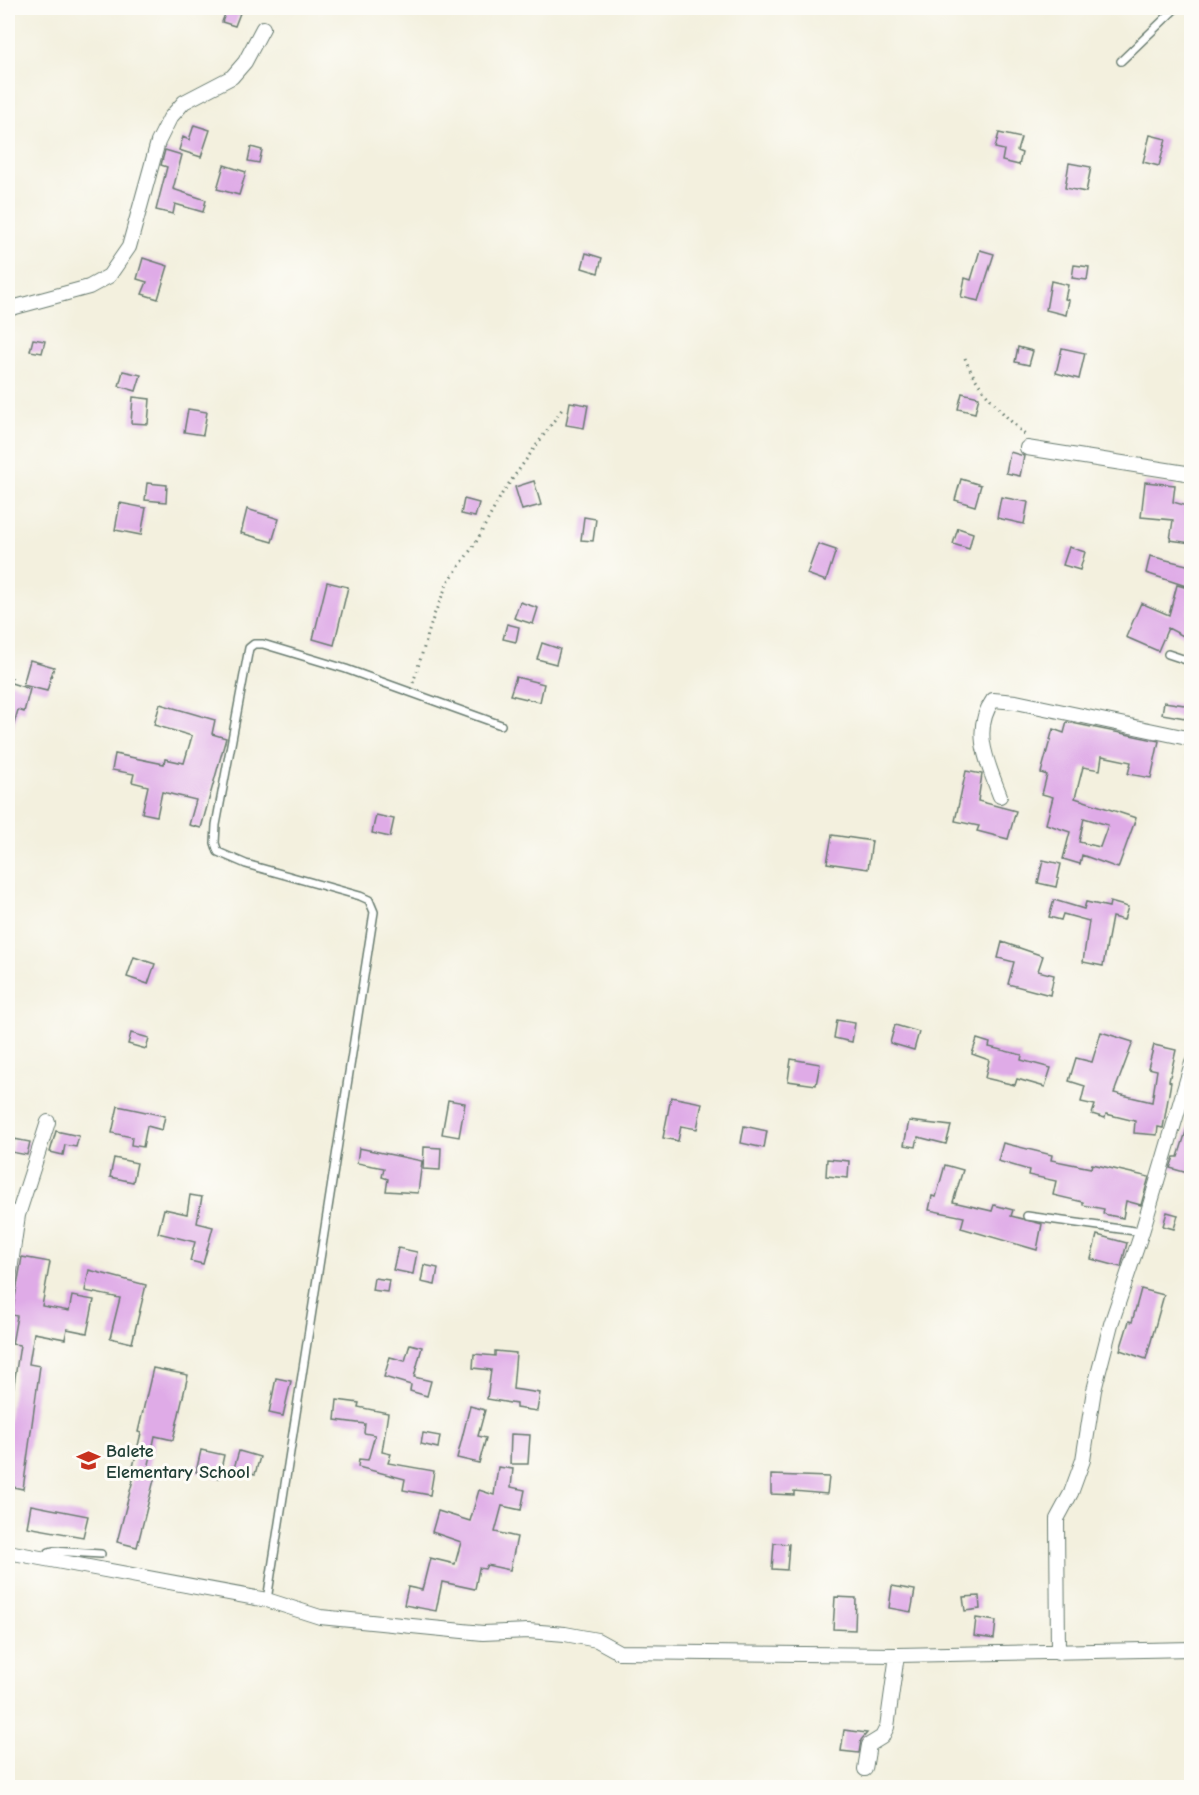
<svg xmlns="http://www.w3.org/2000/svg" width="1199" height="1795" viewBox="0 0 1199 1795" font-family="'Comic Neue',sans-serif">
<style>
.building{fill:#dfabe7;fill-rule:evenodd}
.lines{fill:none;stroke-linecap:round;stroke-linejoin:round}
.lane-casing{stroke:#697c70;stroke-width:10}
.street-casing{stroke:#697c70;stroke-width:16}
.path{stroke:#697c70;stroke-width:3;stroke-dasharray:1.5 4.5;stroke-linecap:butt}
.lane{stroke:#fff;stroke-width:7}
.street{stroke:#fff;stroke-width:14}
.labels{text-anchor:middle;stroke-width:6;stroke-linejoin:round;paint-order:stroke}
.poi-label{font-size:18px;font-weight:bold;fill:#1f3d34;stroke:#fdfcf7;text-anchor:start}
</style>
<rect width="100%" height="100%" fill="#fdfcf7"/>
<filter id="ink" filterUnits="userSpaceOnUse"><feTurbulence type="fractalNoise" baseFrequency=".0167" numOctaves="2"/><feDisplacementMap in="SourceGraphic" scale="12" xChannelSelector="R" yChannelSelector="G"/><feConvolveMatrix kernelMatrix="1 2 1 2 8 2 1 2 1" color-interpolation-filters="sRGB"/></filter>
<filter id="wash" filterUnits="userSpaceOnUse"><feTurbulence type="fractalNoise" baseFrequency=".008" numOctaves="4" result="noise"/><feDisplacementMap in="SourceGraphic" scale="24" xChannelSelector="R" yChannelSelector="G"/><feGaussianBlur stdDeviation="1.35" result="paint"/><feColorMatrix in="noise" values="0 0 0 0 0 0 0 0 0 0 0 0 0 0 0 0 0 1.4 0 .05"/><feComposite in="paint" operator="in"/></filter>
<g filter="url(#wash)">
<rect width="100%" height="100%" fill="#f3f0de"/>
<g id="blocks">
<path class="building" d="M227 9 240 13 235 26 222 22Z
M194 125 210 130 201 157 179 150 183 137 189 140Z
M999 133 1021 138 1017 151 1022 153 1019 165 1002 161 1004 150 995 148Z
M1150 135 1166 139 1159 166 1143 162Z
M251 147 262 150 259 163 248 161Z
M165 150 182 155 173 189 206 200 203 212 175 204 173 214 156 210 167 167 161 165Z
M1069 163 1091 167 1086 192 1065 188Z
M224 165 246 172 239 195 217 189Z
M980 250 994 254 979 301 961 297 965 278 971 280Z
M586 253 602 258 598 273 582 268Z
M143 258 168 266 158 299 142 294 147 282 137 279Z
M1074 265 1089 267 1087 280 1072 278Z
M1051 281 1068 285 1065 299 1069 300 1066 315 1046 310Z
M33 339 45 341 42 353 30 351Z
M1018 347 1033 351 1029 365 1015 362Z
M1062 348 1085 353 1079 379 1056 373Z
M123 371 141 375 136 391 119 386Z
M962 393 979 397 975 413 958 409Z
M133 397 150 399 148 424 131 423Z
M570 402 588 405 584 428 566 425Z
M188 409 207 412 203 435 184 432Z
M1010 452 1024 456 1020 476 1006 473Z
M961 479 981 485 975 506 955 500Z
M534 481 541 505 522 510 515 487Z
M1145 482 1175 485 1173 502 1191 507V543L1170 540 1173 520 1141 517Z
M147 483 167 485 166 502 145 500Z
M1001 497 1028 502 1024 524 997 518Z
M464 499 479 503 475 517 461 514Z
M120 503 146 508 141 535 115 530Z
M247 509 279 519 272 542 241 533Z
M584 517 596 519 593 541 581 540Z
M958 528 973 533 969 549 953 544Z
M818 544 836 550 826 581 807 574Z
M1069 547 1085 552 1080 570 1063 565Z
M1150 556 1191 566 1186 586 1146 573Z
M327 582 348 587 334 645 313 639Z
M1177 585 1191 589 1188 615 1191 617V640L1168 628 1158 651 1126 637 1141 603 1169 615Z
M520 602 538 608 533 624 514 618Z
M507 624 519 627 516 642 503 639Z
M542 643 560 649 556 664 537 659Z
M30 660 54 667 47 691 23 685Z
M516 677 544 684 540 702 510 695Z
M8 682 30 689 24 712 18 710 11 734H8Z
M1164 702 1191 706V719L1162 714Z
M160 704 215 720 212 734 226 738 201 828 189 825 196 800 162 792 157 816 142 813 148 786 132 782 134 774 112 770 115 754 164 764 165 759 184 763 192 736 154 725Z
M1067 722 1159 741 1151 778 1128 774 1131 762 1102 756 1100 770 1083 767 1075 798 1136 818 1118 868 1082 855 1080 864 1063 859 1070 832 1046 824 1053 797 1042 794 1047 775 1041 773 1053 729 1064 733ZM1084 818 1108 825 1100 847 1079 842Z
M966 771 982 774 978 801 1016 811 1008 839 977 831 979 826 955 821Z
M376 815 394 819 390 837 372 833Z
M832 835 872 841 868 869 827 863Z
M1043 860 1061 864 1056 887 1038 883Z
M1054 900 1084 909 1086 902 1109 907 1110 902 1128 907 1124 920 1112 917 1103 966 1083 962 1089 921 1063 914 1061 920 1049 917Z
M1002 942 1043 956 1038 971 1054 975 1050 995 1008 984 1014 962 998 958Z
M134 957 155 964 148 984 127 977Z
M837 1020 855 1023 852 1042 834 1038Z
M895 1025 919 1032 914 1050 890 1043Z
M1101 1032 1133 1042 1114 1093 1152 1102 1157 1070 1148 1068 1154 1045 1176 1050 1169 1081 1171 1082 1163 1128 1158 1127 1157 1135 1134 1133 1135 1121 1106 1114 1105 1118 1092 1114 1095 1105 1081 1102 1085 1086 1069 1081 1076 1058 1092 1062Z
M131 1033 149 1038 146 1049 128 1044Z
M977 1039 990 1043 989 1047 1022 1055 1021 1060 1051 1068 1045 1087 1017 1079 1015 1085 985 1078 989 1060 972 1054Z
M791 1059 820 1064 816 1085 788 1081Z
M671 1097 702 1103 697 1129 681 1126 678 1141 663 1138Z
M448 1100 465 1103 459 1137 442 1134Z
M118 1106 165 1116 162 1130 147 1126 143 1147 131 1145 132 1137 112 1133Z
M909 1121 951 1126 946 1144 918 1137 916 1147 904 1145Z
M1189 1122 1191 1123V1174L1170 1168 1174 1157H1178Z
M744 1126 767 1131 764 1148 741 1143Z
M56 1131 79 1136 76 1147 65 1145 63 1155 50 1152Z
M14 1139 30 1142 27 1155 11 1152Z
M1003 1143 1052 1155 1051 1160 1091 1168 1092 1164 1149 1177 1141 1205 1126 1201 1123 1218 1103 1214 1104 1209 1083 1205V1202L1053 1195 1056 1181 1028 1175 1029 1170 998 1161Z
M424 1147 441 1148 440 1170 423 1169Z
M359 1148 422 1161 418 1193 386 1191 388 1179 382 1177 384 1168 357 1163Z
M114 1158 137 1163 133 1182 110 1177Z
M827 1159 849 1161 848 1178 826 1176Z
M945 1165 963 1170 953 1202 992 1211 994 1205 1013 1210 1011 1216 1042 1224 1037 1250 961 1228 964 1217 929 1210 932 1196 936 1197Z
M190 1195 202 1197 197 1223 213 1227 203 1264 190 1261 195 1242 158 1233 164 1209 187 1214Z
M1167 1212 1178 1215 1174 1229 1163 1226Z
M1097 1235 1127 1243 1121 1267 1091 1259Z
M398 1248 417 1252 413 1274 393 1270Z
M22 1257 50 1262 42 1306 69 1311 72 1296 94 1300 87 1333 67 1329 65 1339 34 1333 29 1364 40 1366 23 1489 8 1486V1423L20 1345 12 1344 17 1316 12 1315Z
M424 1265 438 1268 435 1285 421 1282Z
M89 1270 146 1285 132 1343 110 1338 120 1298 85 1291Z
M374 1278 389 1280 387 1292 372 1290Z
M1141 1289 1164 1295 1146 1359 1120 1350 1129 1321 1132 1322Z
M410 1344 422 1347 414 1377 431 1381 427 1396 410 1391 411 1385 384 1377 390 1357 405 1361Z
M495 1351 516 1353 513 1389 540 1393 537 1411 516 1408V1404L487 1399 491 1370 473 1368 474 1354 495 1356Z
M153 1368 188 1375 173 1440 155 1436 147 1474 155 1476 137 1547 117 1542 136 1468 133 1467 141 1433 138 1432Z
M276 1378 291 1381 283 1416 269 1413Z
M337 1400 359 1403 358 1407 388 1413 382 1452 391 1454 388 1463 434 1471 430 1495 403 1490 405 1479 358 1467 359 1459 368 1460 375 1435 364 1433 365 1424 335 1420Z
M470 1406 485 1410 478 1436 486 1438 479 1463 457 1458Z
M423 1433 440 1436 438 1448 421 1444Z
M511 1434 530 1435 528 1464H510Z
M201 1450 224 1455 219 1478 196 1472Z
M239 1451 260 1457 255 1474 234 1468Z
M498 1467 513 1469 511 1487 525 1490 521 1510 502 1506 495 1532 517 1537 510 1570 487 1565 485 1569 479 1568 475 1589 442 1582 436 1611 404 1605 408 1587 422 1590 430 1558 455 1564 461 1542 432 1532 438 1511 470 1521 479 1490 494 1495Z
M771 1475 829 1477 827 1494 794 1491V1495L771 1494Z
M31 1505 88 1516 83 1537 27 1527Z
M774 1543 789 1544 787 1570 772 1569Z
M892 1586 915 1590 911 1612 889 1608Z
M979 1596 980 1609 965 1611 963 1597Z
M835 1597 856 1598 855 1630 833 1629Z
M976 1618 996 1621 994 1639 974 1636Z
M844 1730 867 1733 861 1740 859 1753 841 1751Z"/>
</g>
</g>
<g filter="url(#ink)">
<use href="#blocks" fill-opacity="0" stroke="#697c70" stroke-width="1.5"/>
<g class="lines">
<defs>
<path id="lane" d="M1121 61 1176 8
M1168 654 1192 662
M1027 1216 1142 1232
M49 1561V1552L53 1551 101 1554
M267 1600 374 912 369 900 360 896 246 864 218 852 215 843 216 825 249 648 254 644H263L346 669 501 725"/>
<path id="street" d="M8 309 89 287 109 276 129 247 158 142 170 118 184 102 232 77 245 62 263 28
M1027 448 1192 474
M1000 796C988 764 971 731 993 700L1016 702 1192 739
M8 1285 18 1215 48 1122
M8 1552 267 1600 320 1617 483 1633 528 1631 565 1634 597 1640 619 1652 897 1655 1192 1649
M1058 1653 1057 1519 1071 1493 1083 1460 1094 1390 1111 1324 1142 1232 1192 1063
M865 1769 869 1745 882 1737 887 1727 897 1655"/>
</defs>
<use href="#lane" class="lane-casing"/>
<use href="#street" class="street-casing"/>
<path class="path" d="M965 358C976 387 1002 413 1025 435
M8 673 13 680
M413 683 434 615 448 582 475 544 503 492 563 408"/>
<use href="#lane" class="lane"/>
<use href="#street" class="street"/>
</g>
</g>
<defs>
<symbol id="school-bare" viewBox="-9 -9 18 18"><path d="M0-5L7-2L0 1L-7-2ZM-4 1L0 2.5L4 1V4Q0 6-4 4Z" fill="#c8321e" stroke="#fdfcf7" stroke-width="2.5" paint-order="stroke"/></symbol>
</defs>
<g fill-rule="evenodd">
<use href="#school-bare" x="72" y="1444" width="33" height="33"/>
</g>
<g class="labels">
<g class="poi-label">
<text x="106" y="1457">Balete<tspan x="106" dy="21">Elementary School</tspan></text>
</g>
</g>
<rect width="1199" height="1795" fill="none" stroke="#fdfcf7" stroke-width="30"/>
</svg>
